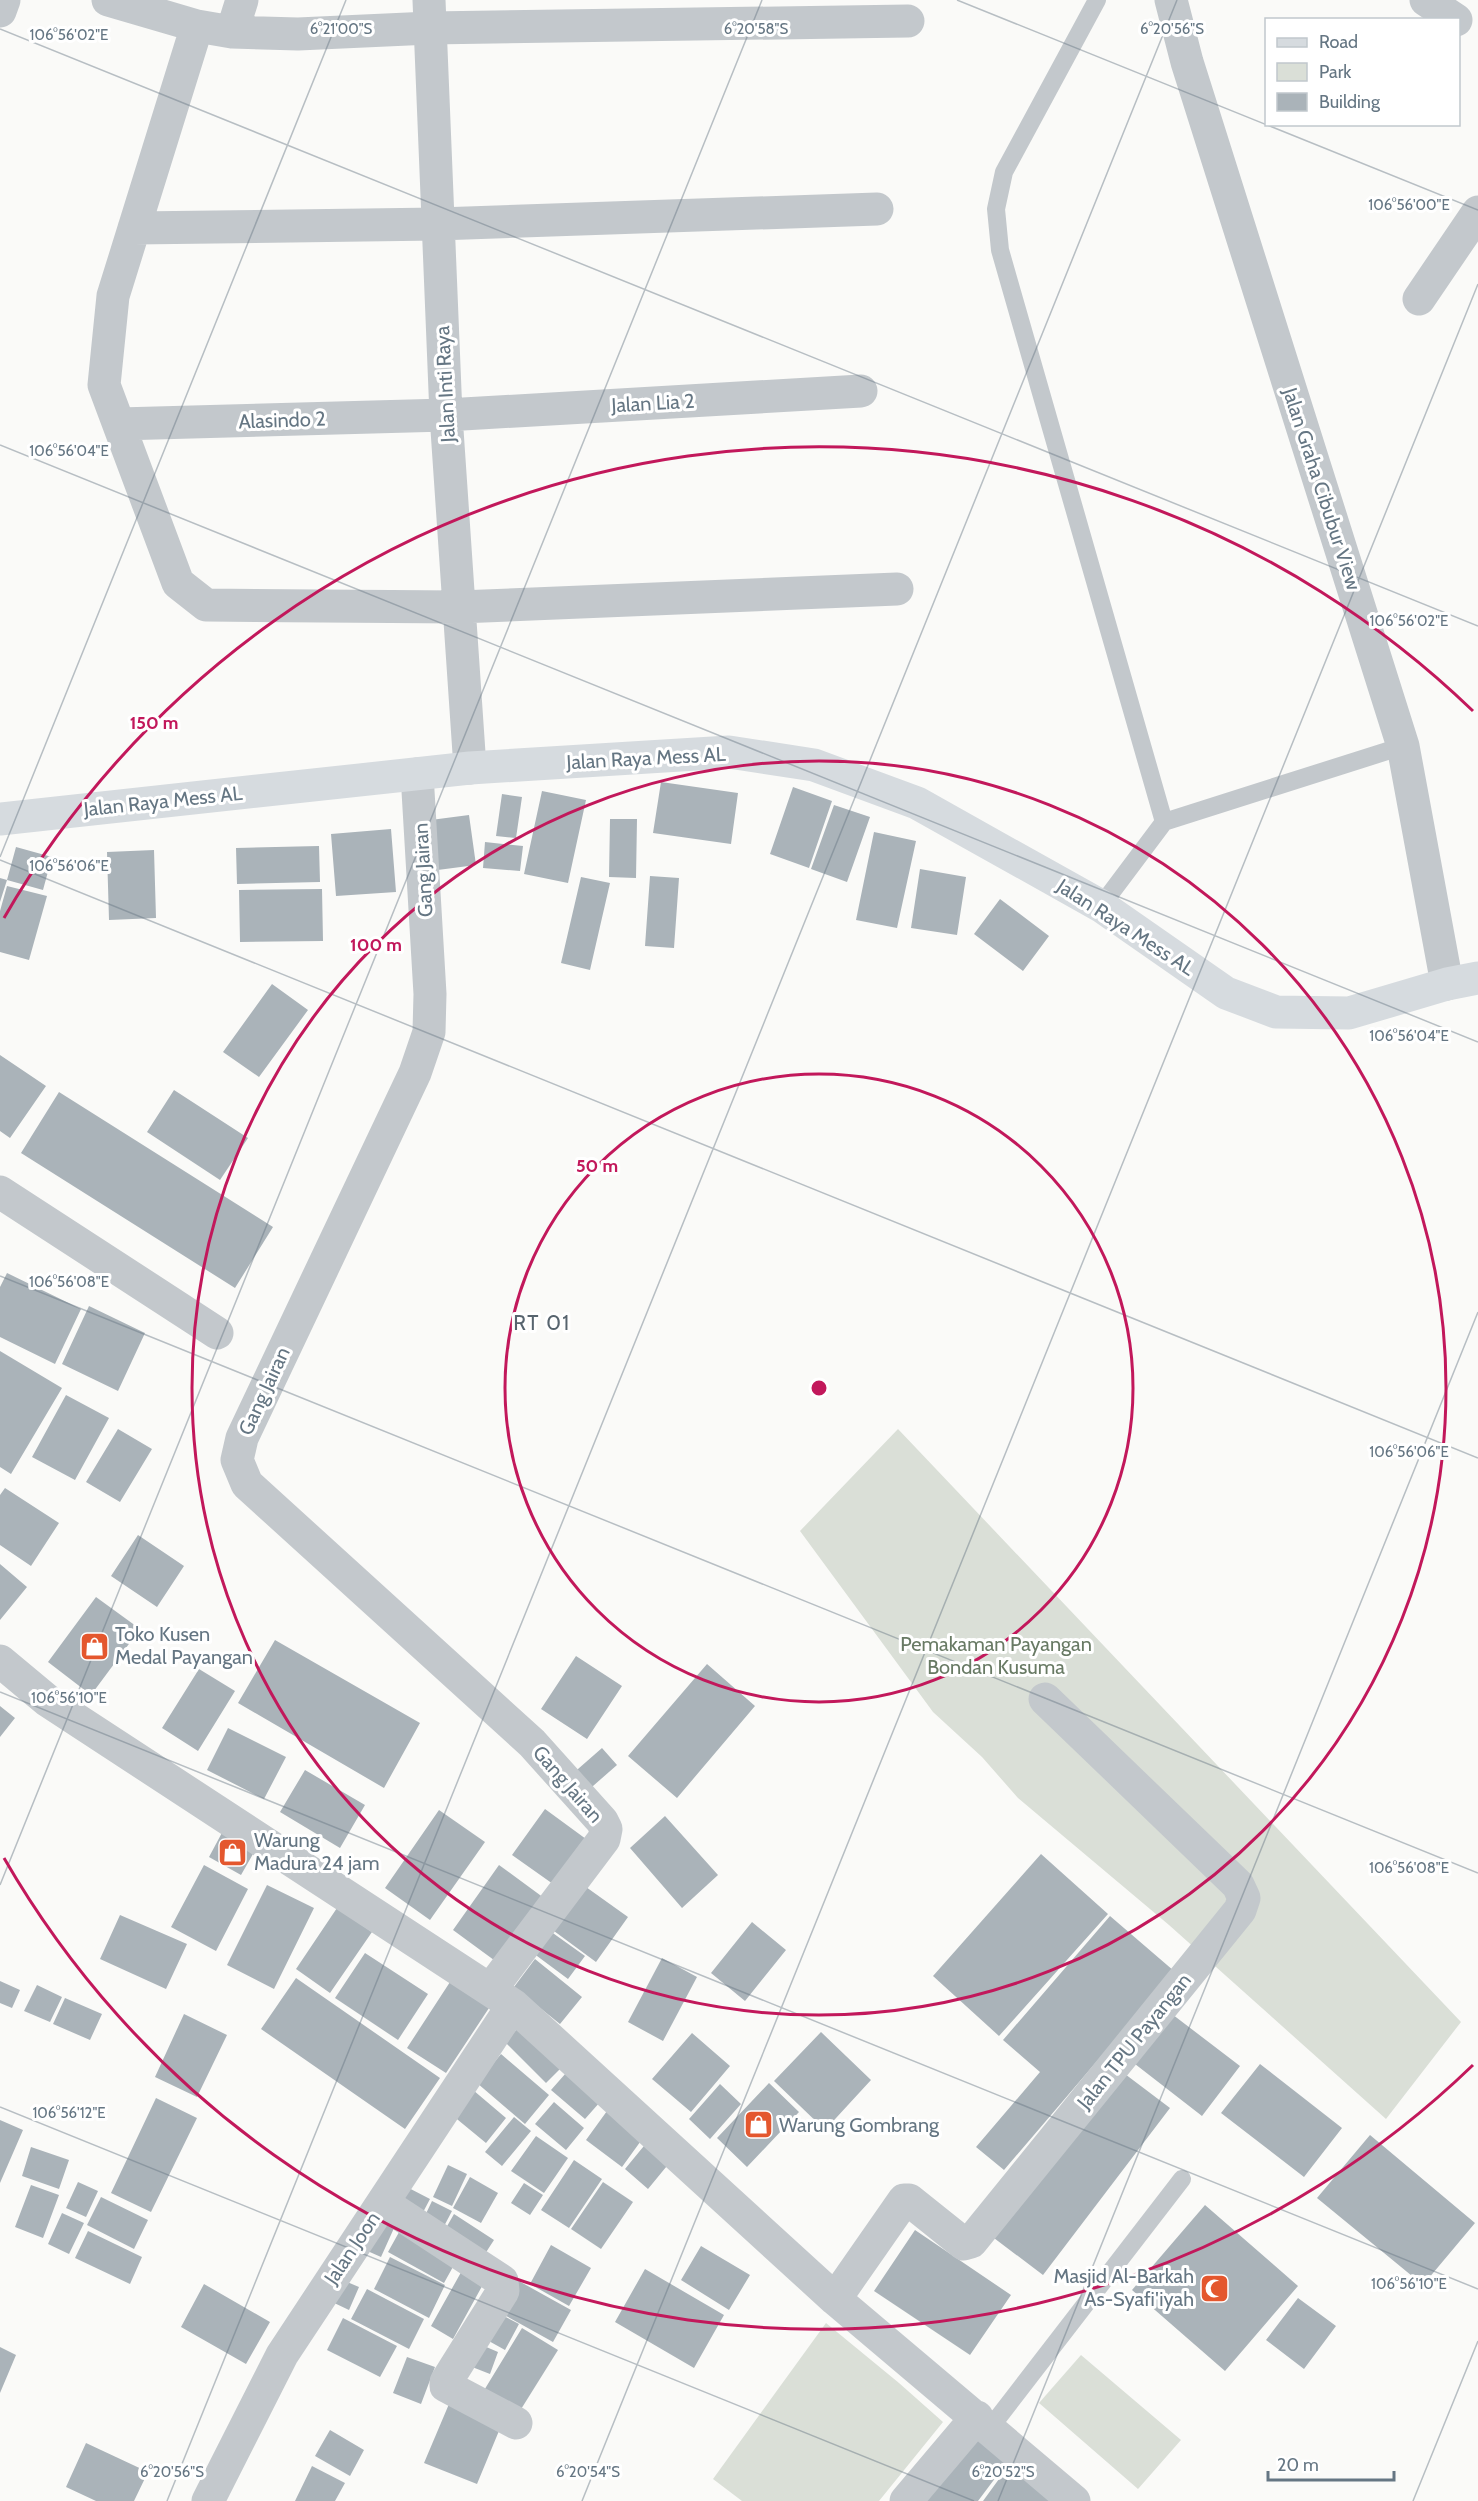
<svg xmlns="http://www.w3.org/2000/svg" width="1478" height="2501" viewBox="0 0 1478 2501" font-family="Cabin,sans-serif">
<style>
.green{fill:#dadfd7}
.building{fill:#aab3b9}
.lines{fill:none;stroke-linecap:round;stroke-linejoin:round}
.lane{stroke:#c3c8cc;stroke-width:18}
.street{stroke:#c3c8cc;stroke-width:33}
.secondary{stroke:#d6dbdf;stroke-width:33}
.ticks{fill:none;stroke:#657683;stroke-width:1.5;stroke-opacity:0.45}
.ring{fill:none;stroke:#c2185b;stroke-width:3}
.labels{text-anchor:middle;stroke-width:6;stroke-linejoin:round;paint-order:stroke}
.street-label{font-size:20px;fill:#657683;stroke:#fff}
.poi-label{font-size:20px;fill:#657683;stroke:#fff;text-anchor:start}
.park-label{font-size:20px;fill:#687a64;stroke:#fff}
.neighbourhood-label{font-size:21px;letter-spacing:1.5px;fill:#57646e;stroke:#fff}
.ticks-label{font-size:15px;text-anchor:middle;fill:#657683;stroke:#fff;stroke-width:6;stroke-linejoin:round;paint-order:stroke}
.centre{fill:#c2185b;stroke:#fff;stroke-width:3}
.ring-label{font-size:18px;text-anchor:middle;font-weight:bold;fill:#c2185b;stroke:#fff;stroke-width:6;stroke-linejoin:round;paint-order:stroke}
</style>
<rect width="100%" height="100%" fill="#fafaf8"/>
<path class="green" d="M898 1429 1461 2022 1386 2119 1169 1925 1018 1798 982 1757 933 1712 800 1531Z
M826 2323 899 2383 943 2422 879 2501H742L713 2479Z
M1081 2355 1181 2440 1138 2489 1039 2403Z"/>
<path class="building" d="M661 782 738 793 731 844 653 833Z
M793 787 832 801 809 868 770 854Z
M542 791 586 800 568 883 524 874Z
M502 794 522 797 516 838 496 836Z
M834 805 870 817 847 882 811 869Z
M469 815 476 865 430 871 423 821Z
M610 819H637L636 878 609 877Z
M391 829 396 892 336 896 331 834Z
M874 832 916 841 897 928 856 920Z
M485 842 523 846 520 871 483 868Z
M319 846 320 882 237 884 236 848Z
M16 847 52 857 43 890 7 880 0 902V878L7 880Z
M154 850 156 918 109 920 107 852Z
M920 869 966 877 957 935 911 928Z
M650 876 679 878 674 948 645 946Z
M581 877 610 883 590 970 561 963Z
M7 886 47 896 29 960 0 952V911Z
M322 889 323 941 240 942 239 890Z
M1000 899 1049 936 1023 971 974 934Z
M272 984 308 1010 259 1077 223 1052Z
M0 1055 46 1086 10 1138 0 1131Z
M174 1090 248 1138 220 1180 147 1132Z
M59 1092 273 1227 235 1288 21 1153Z
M7 1273 81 1309 55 1364 0 1337V1287Z
M89 1306 145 1333 118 1391 62 1364Z
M0 1351 62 1388 11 1474 0 1467Z
M66 1395 109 1418 75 1480 32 1457Z
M118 1429 152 1449 120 1502 86 1482Z
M5 1488 59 1523 31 1566 0 1545V1495Z
M138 1535 184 1566 157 1607 111 1576Z
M0 1564 27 1587 0 1620Z
M96 1597 140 1629 91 1695 48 1662Z
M275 1640 420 1723 384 1788 238 1703Z
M576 1656 622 1686 587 1739 541 1709Z
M707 1664 755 1706 677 1798 628 1756Z
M199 1669 235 1691 198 1751 162 1728Z
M0 1706 15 1718 0 1737Z
M228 1728 286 1757 264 1799 207 1770Z
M602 1748 617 1765 585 1793 570 1776Z
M305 1770 365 1805 340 1848 280 1812Z
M545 1809 586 1839 553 1884 512 1855Z
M439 1810 485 1842 430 1920 385 1888Z
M665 1816 718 1875 682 1908 630 1848Z
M224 1829 257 1847 241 1875 209 1857Z
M1041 1854 1108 1914 999 2036 933 1976Z
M204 1865 248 1889 216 1951 171 1927Z
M499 1865 544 1898 498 1963 453 1930Z
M267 1885 314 1908 274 1989 227 1965Z
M586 1887 628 1917 596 1962 554 1931Z
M337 1908 372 1932 330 1993 296 1969Z
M120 1915 187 1944 166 1989 100 1959Z
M1110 1916 1174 1971 1004 2170 976 2147 1040 2072 1003 2040Z
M752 1922 786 1950 745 2001 711 1973Z
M550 1931 585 1956 568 1979 533 1953Z
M365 1953 428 1994 398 2040 335 1998Z
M662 1958 697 1977 663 2041 628 2022Z
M535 1959 582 1997 560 2024 514 1987Z
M296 1978 440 2078 405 2129 261 2029Z
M0 1981 20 1990 12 2008 0 2003Z
M450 1982 489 2008 446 2073 407 2048Z
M37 1985 62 1997 50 2022 24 2011Z
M65 1998 102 2014 90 2040 53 2024Z
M1164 2008 1240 2066 1202 2116 1126 2057Z
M184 2014 227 2035 197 2097 155 2077Z
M520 2026 562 2067 546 2083 505 2042Z
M821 2032 871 2080 825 2130 774 2081Z
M692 2033 730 2066 691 2112 652 2079Z
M501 2054 549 2095 525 2124 477 2083Z
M1260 2064 1342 2128 1304 2177 1221 2113Z
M1117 2068 1170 2108 1043 2275 990 2235Z
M566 2073 600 2102 585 2119 551 2090Z
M769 2083 799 2112 747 2167 717 2138Z
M720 2084 741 2104 710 2139 689 2119Z
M473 2090 506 2118 486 2143 452 2115Z
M156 2098 197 2118 151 2212 111 2193Z
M554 2102 584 2128 566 2150 535 2124Z
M607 2111 643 2138 622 2167 586 2140Z
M514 2117 531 2131 502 2166 485 2152Z
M0 2120 23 2130 0 2183Z
M1370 2135 1475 2223 1423 2285 1317 2198Z
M536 2136 568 2158 544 2193 511 2171Z
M648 2141 671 2161 648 2189 625 2169Z
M31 2147 69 2160 59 2189 22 2176Z
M574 2160 602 2179 569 2228 541 2210Z
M448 2165 467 2174 452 2206 433 2197Z
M470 2177 498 2193 481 2223 453 2208Z
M78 2182 98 2191 86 2217 66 2208Z
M603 2182 633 2202 601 2249 571 2229Z
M524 2183 543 2195 530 2215 511 2203Z
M401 2184 430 2199 420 2218 391 2203Z
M31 2185 59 2195 43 2238 15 2227Z
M101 2197 148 2220 134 2249 87 2225Z
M432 2201 452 2211 441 2232 422 2222Z
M1205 2205 1298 2286 1225 2371 1132 2290Z
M382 2209 399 2217 381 2257 363 2249Z
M62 2213 84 2223 69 2254 48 2244Z
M454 2214 494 2240 481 2260 442 2235Z
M403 2225 459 2256 444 2283 388 2252Z
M915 2230 1011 2295 970 2355 874 2291Z
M88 2231 142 2257 130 2284 75 2258Z
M551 2245 591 2268 569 2306 530 2284Z
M701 2246 750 2275 729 2310 681 2280Z
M390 2257 445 2285 429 2318 374 2289Z
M464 2267 486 2279 453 2339 431 2326Z
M645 2269 724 2315 694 2368 615 2322Z
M340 2279 359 2287 349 2310 330 2301Z
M517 2280 571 2310 553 2342 499 2312Z
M204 2284 270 2322 246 2364 181 2327Z
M367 2289 424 2319 409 2349 351 2319Z
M1298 2298 1336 2326 1304 2369 1266 2340Z
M500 2314 519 2324 505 2350 487 2340Z
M343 2318 397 2346 380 2377 327 2350Z
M522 2328 558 2350 518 2414 483 2392Z
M477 2343 498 2352 490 2374 467 2365Z
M0 2347 16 2355 0 2393Z
M407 2357 435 2367 421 2404 393 2393Z
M449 2404 501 2426 477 2484 424 2463Z
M972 2428 1011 2457 978 2501H918Z
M330 2430 364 2450 350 2476 315 2456Z
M86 2443 148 2472 134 2501H96L66 2487Z
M1015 2457 1055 2501H983Z
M312 2466 345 2483 335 2501H295Z"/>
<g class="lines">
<path class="lane" d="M1097 0 1004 172 996 209 1000 250 1164 822
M1101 906 1164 822 1403 746
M990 2428 1182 2179"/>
<path class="street" d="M108 0 197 26 232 32 298 34 430 28 908 21
M429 0 446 415 470 768
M1171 0 1187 62 1403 746 1447 984
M1426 0 1456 20
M0 11 4 0
M197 26 113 296 104 385 178 583 206 605 459 607 897 589
M232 32 242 0
M134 228 438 224 877 209
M1419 299 1478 212
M119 424 446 415 861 391
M417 774 430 994 429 1032 415 1073 242 1438 237 1460 247 1484 532 1743 602 1821 606 1829 604 1839 491 1989
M0 1192 217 1333
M0 1661 48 1701 513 2005 835 2299 1074 2501
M383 2203 502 2281 503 2291 446 2382V2386L516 2423
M835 2299 904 2200H909L964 2244 971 2242 1240 1910 1244 1898 1238 1885 1045 1699
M208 2501 282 2355 513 2005
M906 2501 977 2417"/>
<path class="secondary" d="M0 819 470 768 729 752 814 765 917 803 1101 906 1226 993 1276 1012 1349 1013 1447 984 1478 978"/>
</g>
<path class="ticks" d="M957 0 1478 210M0 29 1478 626M0 445 1478 1042M0 857 346 0M0 860 1478 1458M0 1276 1478 1873M0 1692 1478 2289M0 1885 762 0M0 2107 974 2501M167 2501 1177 0M582 2501 1478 284M998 2501 1478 1312M1413 2501 1478 2341"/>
<g class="ring">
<circle cx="819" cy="1388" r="314"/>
<circle cx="819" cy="1388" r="627"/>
<path d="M1473 2065A941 941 0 0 1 4 1858M4 918A941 941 0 0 1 1473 711"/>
</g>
<defs>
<symbol id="shop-square" viewBox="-11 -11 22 22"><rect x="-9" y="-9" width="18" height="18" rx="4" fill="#e4572e" stroke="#fff"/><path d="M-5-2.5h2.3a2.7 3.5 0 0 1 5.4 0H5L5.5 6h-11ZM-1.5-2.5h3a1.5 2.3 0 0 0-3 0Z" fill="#fff"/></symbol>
<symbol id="mosque-square" viewBox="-11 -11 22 22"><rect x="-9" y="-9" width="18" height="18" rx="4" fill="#e4572e" stroke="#fff"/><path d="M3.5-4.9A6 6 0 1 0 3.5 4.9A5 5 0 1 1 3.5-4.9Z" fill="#fff"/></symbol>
</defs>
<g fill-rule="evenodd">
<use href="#shop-square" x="78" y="1630" width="33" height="33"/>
<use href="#shop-square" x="216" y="1836" width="33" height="33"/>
<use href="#shop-square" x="742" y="2108" width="33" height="33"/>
<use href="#mosque-square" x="1198" y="2272" width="33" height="33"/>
</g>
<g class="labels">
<g class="street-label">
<text transform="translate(445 384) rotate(-93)" y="7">Jalan Inti Raya</text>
<text transform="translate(653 403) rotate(-3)" y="7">Jalan Lia 2</text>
<text transform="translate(282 420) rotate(-2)" y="7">Alasindo 2</text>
<text transform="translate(1322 489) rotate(72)" y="7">Jalan Graha Cibubur View</text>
<text transform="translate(646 758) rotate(-3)" y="7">Jalan Raya Mess AL</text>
<text transform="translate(163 801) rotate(-6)" y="7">Jalan Raya Mess AL</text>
<text transform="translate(423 870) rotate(-93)" y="7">Gang Jairan</text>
<text transform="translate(1126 927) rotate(33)" y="7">Jalan Raya Mess AL</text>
<text transform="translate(264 1391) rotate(-65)" y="7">Gang Jairan</text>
<text transform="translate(568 1784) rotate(49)" y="7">Gang Jairan</text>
<text transform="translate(1134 2041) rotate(-51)" y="7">Jalan TPU Payangan</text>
<text transform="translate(352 2248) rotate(-56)" y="7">Jalan Joon</text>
</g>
<g class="poi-label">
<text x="115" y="1641">Toko Kusen<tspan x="115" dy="23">Medal Payangan</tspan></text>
<text x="254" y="1847">Warung<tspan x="254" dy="23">Madura 24 jam</tspan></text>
<text x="779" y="2132">Warung Gombrang</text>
<text x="1194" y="2283" text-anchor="end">Masjid Al-Barkah<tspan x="1194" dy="23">As-Syafi'iyah</tspan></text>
</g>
<g class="park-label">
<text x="996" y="1651">Pemakaman Payangan<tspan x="996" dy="23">Bondan Kusuma</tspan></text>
</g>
<g class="neighbourhood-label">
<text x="542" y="1330">RT 01</text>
</g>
</g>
<g class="ticks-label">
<text x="341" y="34">6°21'00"S</text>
<text x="756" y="34">6°20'58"S</text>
<text x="1172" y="34">6°20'56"S</text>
<text x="69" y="40">106°56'02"E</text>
<text x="1409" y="210">106°56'00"E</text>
<text x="69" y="456">106°56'04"E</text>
<text x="1409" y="626">106°56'02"E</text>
<text x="69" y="871">106°56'06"E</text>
<text x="1409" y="1041">106°56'04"E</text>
<text x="69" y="1287">106°56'08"E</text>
<text x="1409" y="1457">106°56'06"E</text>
<text x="69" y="1703">106°56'10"E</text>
<text x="1409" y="1873">106°56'08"E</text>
<text x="69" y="2118">106°56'12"E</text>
<text x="1409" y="2289">106°56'10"E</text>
<text x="172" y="2477">6°20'56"S</text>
<text x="588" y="2477">6°20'54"S</text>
<text x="1003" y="2477">6°20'52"S</text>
</g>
<circle cx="819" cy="1388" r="9" class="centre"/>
<g class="ring-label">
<text x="154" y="729">150 m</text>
<text x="376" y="951">100 m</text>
<text x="597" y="1172">50 m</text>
</g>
<rect x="1265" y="18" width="195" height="108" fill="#ffffff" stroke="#c1c8cd" stroke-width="1.5"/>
<rect x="1277" y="38" width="30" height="9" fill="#d6dbdf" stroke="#c1c8cd" stroke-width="1.5"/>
<text x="1319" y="48" font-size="18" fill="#657683">Road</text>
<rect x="1277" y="63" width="30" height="18" fill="#dadfd7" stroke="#c1c8cd" stroke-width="1.5"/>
<text x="1319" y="78" font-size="18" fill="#657683">Park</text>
<rect x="1277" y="93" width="30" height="18" fill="#aab3b9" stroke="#c1c8cd" stroke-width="1.5"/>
<text x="1319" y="108" font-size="18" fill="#657683">Building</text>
<path d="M1268 2471v9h126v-9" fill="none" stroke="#657683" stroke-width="3"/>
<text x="1277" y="2471" font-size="18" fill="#657683" stroke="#ffffff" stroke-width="4.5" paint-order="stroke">20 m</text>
</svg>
